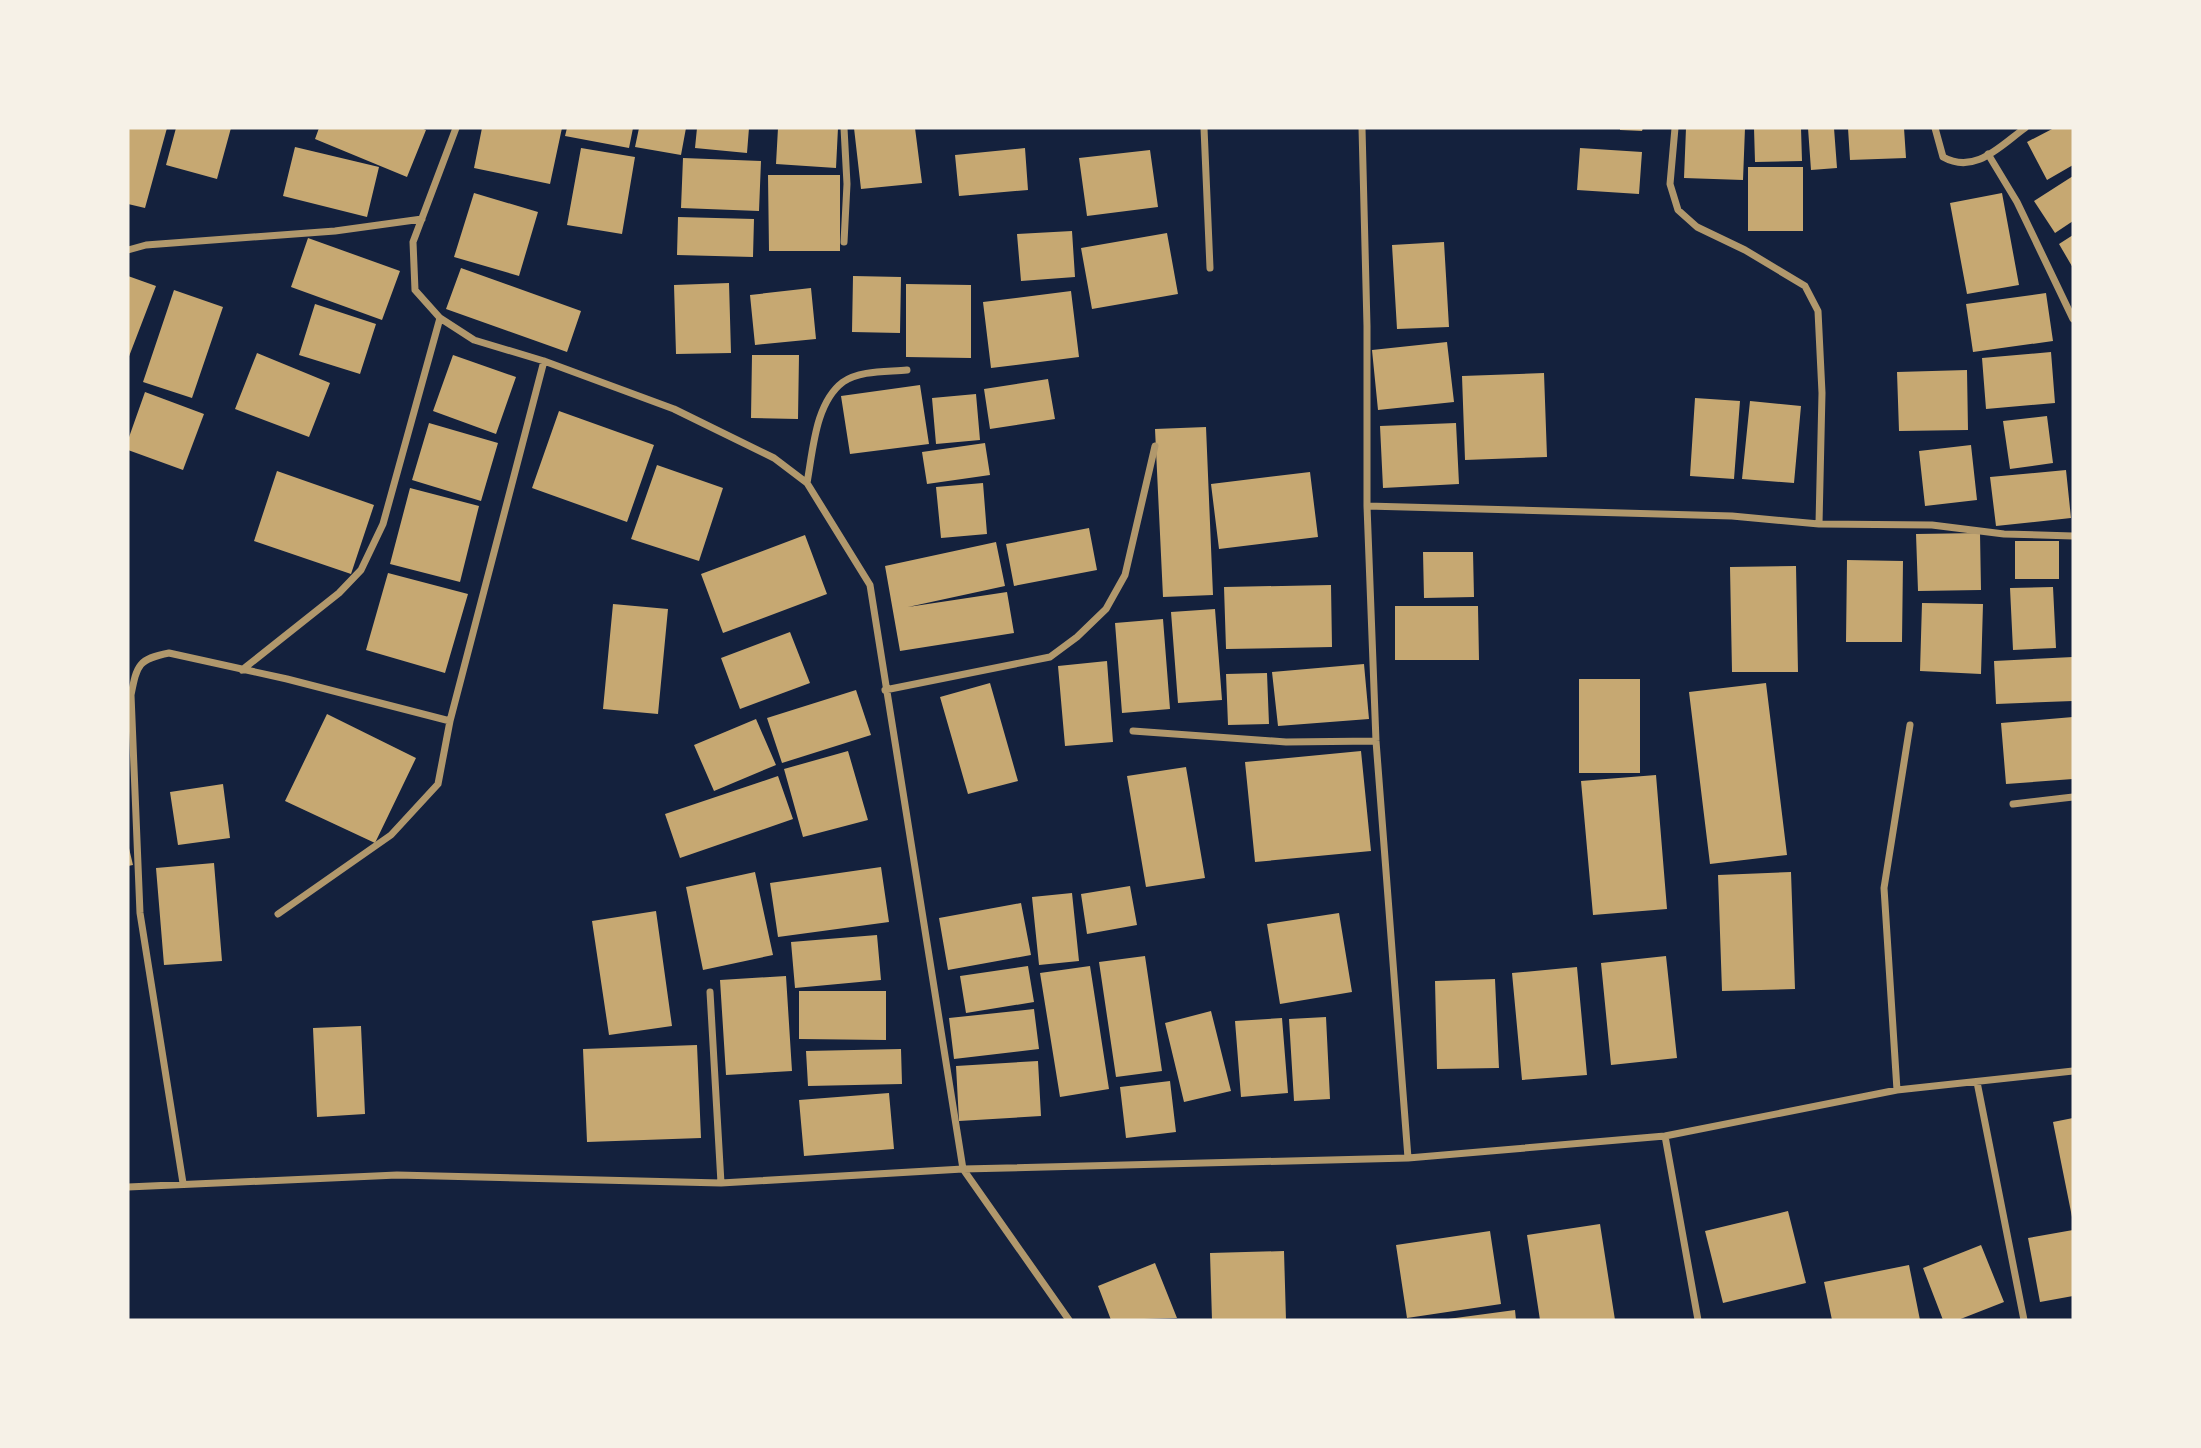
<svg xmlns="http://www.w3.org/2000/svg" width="2201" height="1448" viewBox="0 0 2201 1448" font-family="Georgia,serif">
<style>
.building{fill:#c6a872}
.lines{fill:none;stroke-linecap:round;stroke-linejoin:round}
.minor{stroke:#b1986c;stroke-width:7}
</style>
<rect width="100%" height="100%" fill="#14213d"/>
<path class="building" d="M128 128H167L145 208 128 204Z
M176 128H231L217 179 166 165Z
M319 128H421L426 130 407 177 315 139Z
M482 128H562L550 184 474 168Z
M567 128H633L629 148 565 136Z
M639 128H686L681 155 635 147Z
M697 128H749L747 153 695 148Z
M778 128H838L836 168 776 164Z
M854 128H915L922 183 861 189Z
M1620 128H1643L1642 131 1620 130Z
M1686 128H1745L1743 180 1684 178Z
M1754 128H1801L1802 161 1755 162Z
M1808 128H1834L1837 168 1811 170Z
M1848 128H1904L1906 158 1850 160Z
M2054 128H2073V165L2047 180 2027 142Z
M295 147 379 167 367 217 283 196Z
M581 148 635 157 622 234 567 225Z
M1025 148 1028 190 959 196 955 155Z
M1580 148 1642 152 1639 194 1577 190Z
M1150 150 1158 207 1087 216 1079 158Z
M683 158 761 161 759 211 681 208Z
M1748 167H1803V231H1748Z
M768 175H840V251H769Z
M2073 176V221L2055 233 2034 201Z
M474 193 538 212 519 276 454 257Z
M2002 193 2019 285 1967 294 1950 203Z
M678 217 754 219 753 257 677 255Z
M1072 231 1075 277 1021 281 1017 234Z
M1167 233 1178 294 1092 309 1081 248Z
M2073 235V268L2059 244Z
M308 238 400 271 382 320 291 287Z
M1444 242 1449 327 1397 329 1392 245Z
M461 268 581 311 567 352 446 309Z
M128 276 156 286 128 359Z
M853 276 901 277 900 333 852 332Z
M729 283 731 353 676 354 674 285Z
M906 284 971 285V358L906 357Z
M811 288 816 339 755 345 750 295Z
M174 290 223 307 192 398 143 382Z
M1071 291 1079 357 991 368 983 302Z
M2046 293 2053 341 1973 352 1966 304Z
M315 304 376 324 360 374 299 355Z
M1447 342 1454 402 1378 410 1372 350Z
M2051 352 2055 403 1986 409 1982 358Z
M257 353 330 383 309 437 235 409Z
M453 355 516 377 496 434 433 411Z
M752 355H799L798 419 751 418Z
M1967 370 1968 430 1899 431 1897 372Z
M1544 373 1547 457 1465 460 1462 376Z
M1048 379 1055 419 990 429 984 389Z
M920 385 929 444 850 454 841 396Z
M145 392 204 414 183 470 128 450V440Z
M976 394 980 440 936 444 932 398Z
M1695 398 1740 401 1734 479 1690 476Z
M1750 401 1801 406 1794 483 1742 479Z
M559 411 654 445 627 522 532 488Z
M2047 416 2053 463 2010 469 2003 421Z
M429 423 498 443 481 501 412 480Z
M1456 423 1459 484 1383 488 1380 426Z
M1206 427 1213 595 1163 597 1155 429Z
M985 443 990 475 927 484 922 452Z
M1971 445 1977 500 1925 506 1919 451Z
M657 465 723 488 699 561 631 539Z
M2066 470 2071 518 1996 526 1990 477Z
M277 471 374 505 351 574 254 541Z
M1310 472 1318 537 1219 549 1211 484Z
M983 483 987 534 941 538 936 487Z
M410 488 479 506 460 582 390 564Z
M1089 528 1097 570 1014 586 1006 544Z
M1980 533 1981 590 1918 591 1916 534Z
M805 535 827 594 723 633 701 574Z
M2015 541H2059V579H2015Z
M996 542 1005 586 908 607 1007 592 1014 633 900 651 885 566Z
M1423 552H1473L1474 597 1424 598Z
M1847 560 1903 561 1902 642H1846Z
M1796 566 1798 672H1732L1730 567Z
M388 573 468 594 445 673 366 650Z
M1331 585 1332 647 1226 649 1224 587Z
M2053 587 2056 648 2013 650 2010 588Z
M1922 603 1983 604 1981 674 1920 671Z
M613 604 668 609 658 714 603 709Z
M1395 606H1478L1479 660H1395Z
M1215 609 1222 700 1178 703 1171 612Z
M1163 619 1170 709 1122 713 1115 623Z
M790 632 810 683 740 709 721 658Z
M2073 657V701L1996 704 1994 661Z
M1107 661 1113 742 1065 746 1058 666Z
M1364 664 1369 719 1278 726 1272 672Z
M1267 673 1269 724 1228 725 1226 674Z
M1579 679H1640V773H1579Z
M990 683 1018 781 968 794 940 697Z
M1766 683 1787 855 1710 864 1689 692Z
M856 690 871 735 782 763 767 718Z
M327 714 416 758 375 843 285 801Z
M2073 717V779L2006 784 2001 723Z
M756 719 776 765 714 791 694 745Z
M848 751 868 820 803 837 784 769Z
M1361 751 1371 851 1255 862 1245 762Z
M1186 767 1205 878 1146 887 1127 776Z
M1656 775 1667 909 1593 915 1581 781Z
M778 776 793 819 680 858 665 814Z
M223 784 230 838 178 845 170 792Z
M128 844 133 865 128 866Z
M214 863 222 961 164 965 156 868Z
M881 867 889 922 778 937 770 883Z
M755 872 773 955 703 970 686 887Z
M1791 872 1795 989 1722 991 1718 875Z
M1130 886 1137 925 1087 934 1081 894Z
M1072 893 1079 961 1039 965 1032 897Z
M1021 903 1031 955 948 970 939 918Z
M656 911 672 1026 609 1035 592 921Z
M1339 913 1352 992 1280 1004 1267 924Z
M877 935 881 980 795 988 791 942Z
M1145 956 1162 1071 1116 1077 1099 962Z
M1666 956 1677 1058 1611 1065 1601 963Z
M1028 966 1034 1002 966 1013 960 976Z
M1090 966 1109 1089 1060 1097 1040 973Z
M1577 967 1587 1075 1522 1080 1512 973Z
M786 976 792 1071 726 1075 720 980Z
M1495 979 1499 1068 1437 1069 1435 981Z
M799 991H886V1040L799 1039Z
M1034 1009 1039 1049 954 1059 949 1018Z
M1211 1011 1231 1091 1184 1102 1165 1023Z
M1326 1017 1330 1099 1294 1101 1289 1019Z
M1282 1018 1288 1093 1241 1097 1235 1021Z
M361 1026 365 1114 317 1117 313 1028Z
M697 1045 701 1138 587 1142 583 1049Z
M901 1049 902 1084 808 1086 806 1051Z
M1038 1061 1041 1116 959 1121 956 1066Z
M1170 1081 1176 1132 1126 1138 1120 1087Z
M889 1093 894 1149 804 1156 799 1100Z
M2073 1118V1217H2072L2053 1122Z
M1788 1211 1806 1283 1723 1303 1705 1231Z
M1600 1224 1615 1320H1540L1527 1235Z
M2073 1230V1296L2040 1302 2028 1238Z
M1490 1231 1501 1304 1407 1318 1396 1245Z
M1981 1245 2004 1302 1958 1320H1943L1923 1268Z
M1284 1251 1286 1320H1212L1210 1253Z
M1155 1263 1177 1318 1111 1320 1098 1286Z
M1909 1265 1920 1320H1832L1824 1282Z
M1515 1310 1516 1320H1448V1319Z"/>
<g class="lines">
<path class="minor" d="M456 128 413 242 415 290 440 318 474 340 544 361 674 409 774 458 807 483 870 585 963 1169 1069 1320
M1204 128 1210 268
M1362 128 1367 326V506L1376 741 1408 1158
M1675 128 1670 184 1678 210 1697 227 1745 250 1805 286 1818 311 1822 393 1819 524
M1935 128 1943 157C1975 175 2000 146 2025 128
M1988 154 2017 202 2073 319
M844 242 847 184 844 128
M128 250 146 245 335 231 422 219
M807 483C813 451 815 403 843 382 860 370 888 372 907 370
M1367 506 1732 516 1819 524 1932 525 2004 534 2073 536
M242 670 339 593 361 570 383 524 440 318
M885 690 1050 657 1077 637 1106 609 1125 575 1155 446
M1133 731 1286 742 1376 741
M2013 804 2073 797
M278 914 391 835 438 784 450 721 544 361
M710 992 721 1183
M1977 1082 2024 1320
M1897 1090 1884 888 1910 725
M1665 1136 1698 1320
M183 1183 140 913 131 695C137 665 138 659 169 653L287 679 450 721
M128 1187 397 1175 721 1183 963 1169 1408 1158 1665 1136 1897 1090 2073 1071"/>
</g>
<rect width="2201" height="1448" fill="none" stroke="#f6f1e7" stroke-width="259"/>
</svg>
